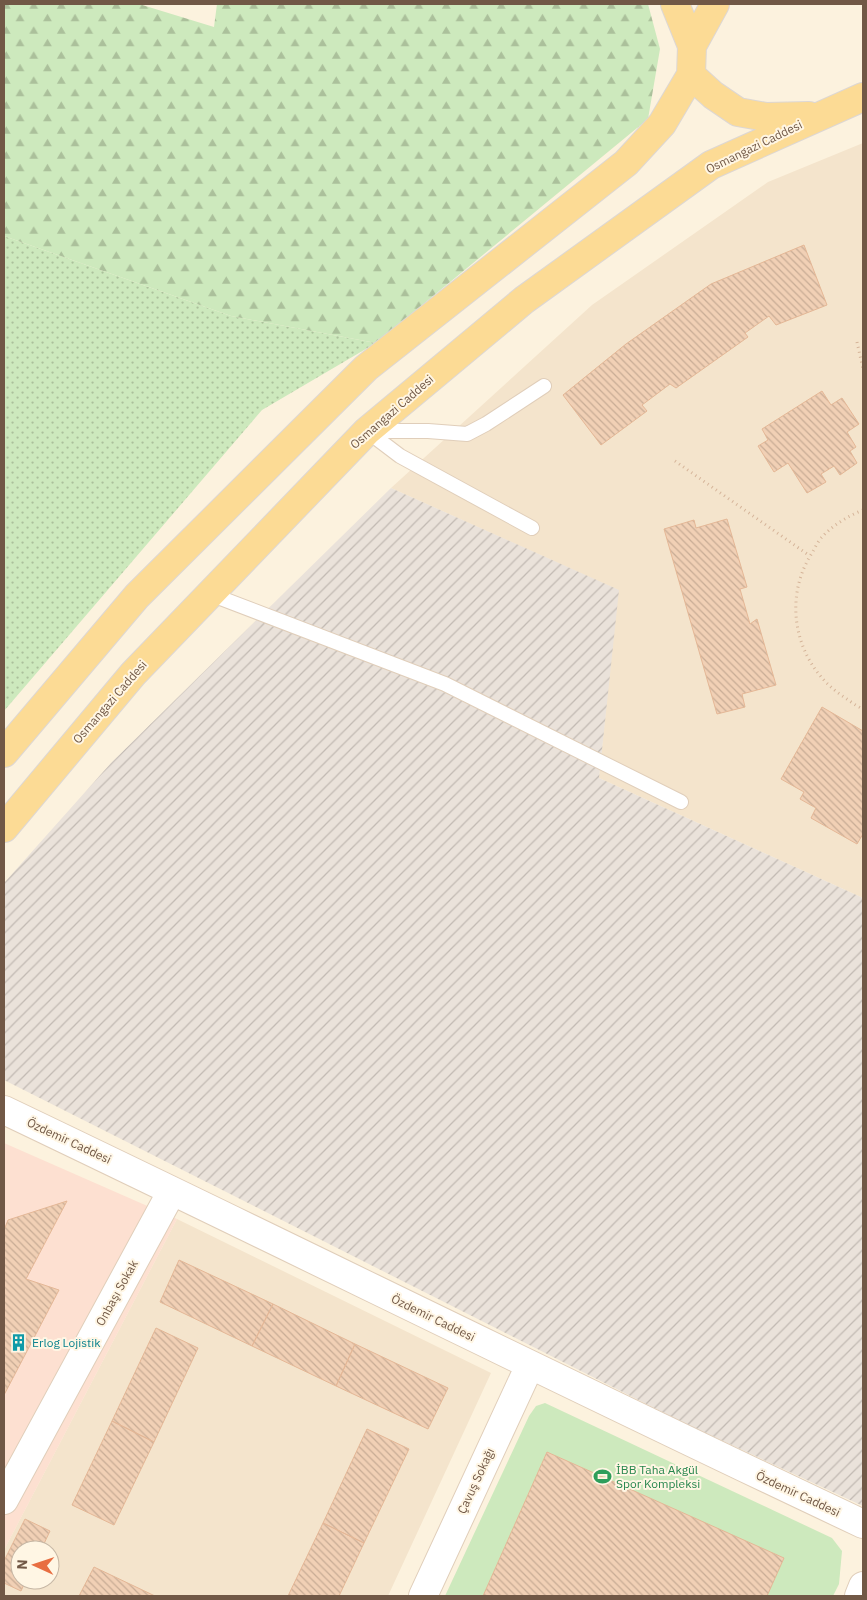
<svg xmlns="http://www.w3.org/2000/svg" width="867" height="1600" viewBox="0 0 867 1600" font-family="'IBM Plex Sans',sans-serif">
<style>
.residential{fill:#f4e4cc;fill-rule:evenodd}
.commercial{fill:#fde0d1}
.industrial{fill:url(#industrial-furrows)}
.grass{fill:url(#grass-dots)}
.forest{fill:url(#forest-firs)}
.pitch{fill:#cde9bd}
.building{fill:url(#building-back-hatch);stroke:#e4b796}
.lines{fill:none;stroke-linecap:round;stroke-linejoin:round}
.lane-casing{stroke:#e0ceba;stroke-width:16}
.street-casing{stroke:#e0ceba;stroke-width:30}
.primary-casing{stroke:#ddd7d3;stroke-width:30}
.path{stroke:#d5b499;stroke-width:3;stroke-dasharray:1 4;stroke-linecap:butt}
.lane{stroke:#fff;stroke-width:14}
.street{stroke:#fff;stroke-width:28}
.primary{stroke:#fcdb95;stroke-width:28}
.labels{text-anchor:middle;stroke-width:4;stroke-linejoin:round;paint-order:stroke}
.street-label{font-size:12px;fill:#715846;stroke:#fff6e4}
.culture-label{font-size:12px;fill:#0d838f;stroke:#fff6e4;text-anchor:start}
.leisure-label{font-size:12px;fill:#27864d;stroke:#fff6e4;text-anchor:start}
</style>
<defs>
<pattern id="industrial-furrows" width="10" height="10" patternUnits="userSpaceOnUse" patternTransform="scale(1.25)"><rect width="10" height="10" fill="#eae2da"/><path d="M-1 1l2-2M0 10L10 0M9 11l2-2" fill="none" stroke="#c2bab3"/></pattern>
<pattern id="grass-dots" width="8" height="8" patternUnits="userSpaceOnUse" patternTransform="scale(1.25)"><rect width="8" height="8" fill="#cde9bd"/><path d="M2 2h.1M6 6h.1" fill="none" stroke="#abc09b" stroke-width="1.8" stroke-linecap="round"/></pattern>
<pattern id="forest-firs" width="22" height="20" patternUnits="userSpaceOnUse" patternTransform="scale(1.25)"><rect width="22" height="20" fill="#cde9bd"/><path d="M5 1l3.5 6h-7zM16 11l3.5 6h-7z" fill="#abc09b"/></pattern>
<pattern id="building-back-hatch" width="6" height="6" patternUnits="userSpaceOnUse" patternTransform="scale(1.25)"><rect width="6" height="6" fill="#f1d0b5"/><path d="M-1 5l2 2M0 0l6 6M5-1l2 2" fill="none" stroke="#c8ac95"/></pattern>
</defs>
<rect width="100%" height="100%" fill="#fcf2de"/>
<path class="residential" d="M863 143V898L599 778 618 590 391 488 592 305 768 182Z
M177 1219 491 1373 388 1596H4V1550ZM20 1550H50V1580H20Z"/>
<path class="commercial" d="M4 1143 177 1219 4 1550Z"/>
<path class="industrial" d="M391 488 619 590 599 778 863 898V1506L684 1423 4 1080V883L111 763Z"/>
<path class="grass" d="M4 236 231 316 376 343 262 410 4 711Z"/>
<path class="forest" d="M4 4H139L214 27 217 4H648L660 49 648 119 376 343 231 316 4 236Z"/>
<path class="pitch" d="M545 1403 832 1538 842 1551 839 1584 833 1596H445L529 1416 536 1406Z"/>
<path class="building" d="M804 245 827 305 776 325 769 316 745 333 748 337 676 388 670 384 642 405 647 411 601 445 563 395 626 344 711 284Z
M822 391 831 405 842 398 859 424 847 432 856 447 850 451 857 463 840 475 834 466 821 474 826 482 807 493 788 463 774 472 758 446 768 440 762 429Z
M727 519 747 587 740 589 750 624 757 619 776 685 742 694 745 707 717 714 664 529 694 520 696 528Z
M822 707 863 731V834L857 844 811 818 816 808 800 799 804 792 781 779Z
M67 1201 26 1279 59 1290 4 1395V1230L8 1220Z
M179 1260 273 1304 252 1346 160 1302Z
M273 1304 355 1344 336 1386 252 1346Z
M156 1328 198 1348 154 1442 112 1421Z
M355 1344 448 1388 428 1429 336 1386Z
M112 1421 154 1442 114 1525 72 1505Z
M367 1429 409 1449 364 1543 323 1523Z
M547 1452 784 1558 767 1596H483Z
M25 1519 50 1531 41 1550H20V1580H26L21 1591 4 1583V1561Z
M323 1523 364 1543 339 1596H288Z
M94 1567 155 1596H79Z"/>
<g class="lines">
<defs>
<path id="lane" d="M367 431 400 456 532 528
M370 431H428L467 434 486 424 544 386
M210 594 445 684 681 802"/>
<path id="street" d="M4 1110C291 1247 576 1389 863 1524
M4 1500 172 1191
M423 1596 530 1365
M859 1596 863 1586"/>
<path id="primary" d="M675 4 692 46
M691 75 713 95 738 112 766 117 809 116
M4 753 137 596 366 368 626 163 662 124 691 75 692 46 715 4
M4 828 133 674 367 431 524 300 711 165 863 97"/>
</defs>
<use href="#lane" class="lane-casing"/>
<use href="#street" class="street-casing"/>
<use href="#primary" class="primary-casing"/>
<path class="path" d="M857 342 863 369
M675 461 810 556
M863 510C848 516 833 525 822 537 818 541 815 548 812 553 781 601 796 666 844 697 850 701 856 706 863 709"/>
<use href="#lane" class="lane"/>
<use href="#street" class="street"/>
<use href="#primary" class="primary"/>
</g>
<defs>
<symbol id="building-bare" viewBox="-9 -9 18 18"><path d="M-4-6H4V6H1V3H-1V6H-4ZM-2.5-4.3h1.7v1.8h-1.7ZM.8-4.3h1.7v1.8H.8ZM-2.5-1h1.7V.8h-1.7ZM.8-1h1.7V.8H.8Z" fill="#0f9aa8" stroke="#fff6e4" stroke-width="2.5" paint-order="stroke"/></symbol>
<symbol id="stadium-bare" viewBox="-9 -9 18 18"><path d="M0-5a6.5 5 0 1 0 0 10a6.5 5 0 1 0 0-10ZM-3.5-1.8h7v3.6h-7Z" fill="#2e9e5b" stroke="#fff6e4" stroke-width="2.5" paint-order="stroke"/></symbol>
</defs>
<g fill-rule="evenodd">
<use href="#building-bare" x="6" y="1330" width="25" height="25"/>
<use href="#stadium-bare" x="590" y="1464" width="25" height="25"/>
</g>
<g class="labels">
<g class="street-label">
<text transform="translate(754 147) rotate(-26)" y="4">Osmangazi Caddesi</text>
<text transform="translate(392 412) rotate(-41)" y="4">Osmangazi Caddesi</text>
<text transform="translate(110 702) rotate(-49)" y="4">Osmangazi Caddesi</text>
<text transform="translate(69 1141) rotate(25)" y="4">Özdemir Caddesi</text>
<text transform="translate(117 1293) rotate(-61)" y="4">Onbaşı Sokak</text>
<text transform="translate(433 1318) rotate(26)" y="4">Özdemir Caddesi</text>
<text transform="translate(476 1481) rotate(-65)" y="4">Çavuş Sokağı</text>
<text transform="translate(798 1494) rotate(25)" y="4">Özdemir Caddesi</text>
</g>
<g class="culture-label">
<text x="32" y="1347">Erlog Lojistik</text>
</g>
<g class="leisure-label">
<text x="616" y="1474">İBB Taha Akgül<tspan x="616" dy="14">Spor Kompleksi</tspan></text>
</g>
</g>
<rect width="867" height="1600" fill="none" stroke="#715846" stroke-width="10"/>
<g transform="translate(35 1565) rotate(273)"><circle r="24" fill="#fff6e4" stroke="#c6b7a5"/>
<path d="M0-4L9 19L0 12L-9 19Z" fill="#e86e41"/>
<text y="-8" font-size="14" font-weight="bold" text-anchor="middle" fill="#715846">N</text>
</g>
</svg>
